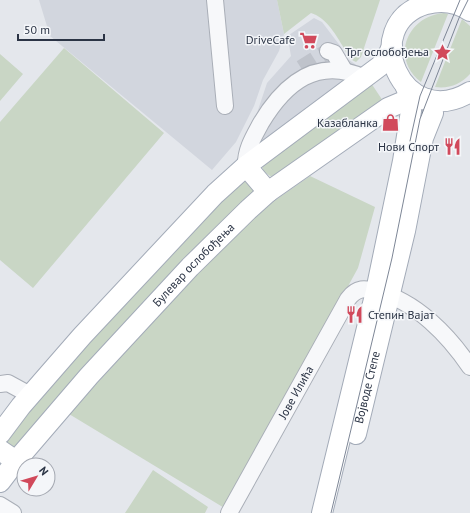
<svg xmlns="http://www.w3.org/2000/svg" width="470" height="513" viewBox="0 0 470 513" font-family="'PT Sans',sans-serif">
<style>
.built{fill:#d2d6de}
.green{fill:#c9d6c5}
.lines{fill:none;stroke-linecap:round;stroke-linejoin:round}
.minor-tunnel{stroke:#bfc3cb;stroke-width:16;stroke-dasharray:16 8;stroke-linecap:butt}
.minor-casing{stroke:#a9aeb7;stroke-width:18}
.major-casing{stroke:#a3abb8;stroke-width:22}
.minor{stroke:#f7f8fa;stroke-width:16}
.major{stroke:#fff;stroke-width:20}
.tram{stroke:#7d8696;stroke-width:1}
.labels{text-anchor:middle;stroke-width:3;stroke-linejoin:round;paint-order:stroke}
.poi-label{font-size:12px;fill:#2b3445;stroke:#f4f6f9;text-anchor:end}
.street-label{font-size:12px;fill:#2b3445;stroke:#f4f6f9}
</style>
<rect width="100%" height="100%" fill="#e4e7ec"/>
<path class="built" d="M39 0H277L284 34 279 51 263 80 254 106 236 142 212 170 50 36Z
M314 18 322 22 341 47 346 58 355 64 360 72 243 155 267 83 291 56 288 39 289 35Z"/>
<path class="green" d="M277 0H380L361 57 356 62C347 58 347 52 342 45 335 33 325 17 311 13L284 34Z
M444 13 448 14 421 82C390 58 407 16 444 13Z
M462 19 470 26V74C461 84 449 89 435 87Z
M64 48 164 133 33 288 0 260V122Z
M0 54 23 74 0 101Z
M371 83 383 101 273 178 263 171 262 165Z
M310 176 375 207 358 268 226 509 69 414 175 297 246 225 274 201Z
M244 178 256 191 15 448 7 444 6 439 104 319Z
M153 470 208 507 205 513H125Z"/>
<g class="lines">
<path class="minor-tunnel" d="M301 68 328 51"/>
<defs>
<g id="minor">
<path d="M215 0 225 106"/>
<path d="M328 51 334 53 344 70"/>
<path d="M246 166C245 150 254 136 261 123 285 83 317 56 365 78"/>
<path d="M0 384 8 383 30 395"/>
<path d="M0 505 13 513"/>
<path id="s1" d="M229 513 348 299C357 287 365 288 378 292 416 301 449 336 470 367"/>
</g>
<g id="major">
<path d="M470 11C457 2 441 0 426 4 357 25 402 133 470 92"/>
<path d="M246 166 268 192"/>
<path d="M0 434 21 406 82 336 215 194 246 166 380 66 386 59 392 47"/>
<path id="s2" d="M356 434 405 231 423 138 433 113"/>
<path d="M0 450 16 461"/>
<path id="s3" d="M0 482 16 461 89 376 190 267 248 210 268 192 388 108 407 100 427 99"/>
<path d="M322 513 376 291 403 161 411 111 409 95 405 85"/>
</g>
</defs>
<use href="#minor" class="minor-casing"/>
<use href="#major" class="major-casing"/>
<use href="#minor" class="minor"/>
<use href="#major" class="major"/>
<path class="tram" d="M410 141 420 96 460 0
M331 513 392 258 420 119 459 18 468 0"/>
</g>
<defs>
<symbol id="supermarket-bare" viewBox="-9 -9 18 18"><path d="M-6-5.5h2.5l.6 2H6L4.5 2H-2.5L-4.4-4H-6ZM-1.5 3.2a1.3 1.3 0 1 0 .1 0ZM3 3.2a1.3 1.3 0 1 0 .1 0Z" fill="#d1495b" stroke="#f4f6f9" stroke-width="2.5" paint-order="stroke"/></symbol>
<symbol id="sight-bare" viewBox="-9 -9 18 18"><path d="M0-6L1.8-2.2L6-1.7L2.9 1.2L3.7 5.4L0 3.3L-3.7 5.4L-2.9 1.2L-6-1.7L-1.8-2.2Z" fill="#d1495b" stroke="#f4f6f9" stroke-width="2.5" paint-order="stroke"/></symbol>
<symbol id="shop-bare" viewBox="-9 -9 18 18"><path d="M-5-2.5h2.3a2.7 3.5 0 0 1 5.4 0H5L5.5 6h-11ZM-1.5-2.5h3a1.5 2.3 0 0 0-3 0Z" fill="#d1495b" stroke="#f4f6f9" stroke-width="2.5" paint-order="stroke"/></symbol>
<symbol id="restaurant-bare" viewBox="-9 -9 18 18"><path d="M-5-6h1v4h1v-4h1v4h1v-4h1v5L-1.5 .5V6h-2V.5L-5-1ZM5-6V6H3V1.5H1.5Q1.5-4 5-6Z" fill="#d1495b" stroke="#f4f6f9" stroke-width="2.5" paint-order="stroke"/></symbol>
</defs>
<g fill-rule="evenodd">
<use href="#supermarket-bare" x="296" y="28" width="25" height="25"/>
<use href="#sight-bare" x="430" y="40" width="25" height="25"/>
<use href="#shop-bare" x="378" y="110" width="25" height="25"/>
<use href="#restaurant-bare" x="440" y="134" width="25" height="25"/>
<use href="#restaurant-bare" x="342" y="302" width="25" height="25"/>
</g>
<g class="labels">
<g class="poi-label">
<text x="295" y="44">DriveCafe</text>
<text x="429" y="56">Трг ослобођења</text>
<text x="378" y="127">Казабланка</text>
<text x="439" y="151">Нови Спорт</text>
<text x="368" y="319" text-anchor="start">Степин Вајат</text>
</g>
<g class="street-label">
<text dy="4" stroke="none"><textPath href="#s3" startOffset="291">Булевар ослобођења</textPath></text>
<text dy="4" stroke="none"><textPath href="#s2" startOffset="48">Војводе Степе</textPath></text>
<text dy="4" stroke="none"><textPath href="#s1" startOffset="138">Јове Илића</textPath></text>
</g>
</g>
<g transform="translate(36 477) rotate(52)"><circle r="19" fill="#f4f6f9" stroke="#a4a8b1"/>
<path d="M0-3L7 15L0 10L-7 15Z" fill="#d1495b"/>
<text y="-6" font-size="11" font-weight="bold" text-anchor="middle" fill="#2b3445">N</text>
</g>
<path d="M18 34v6h86v-6" fill="none" stroke="#2b3445" stroke-width="2"/>
<text x="24" y="34" font-size="12" fill="#2b3445" stroke="#f4f6f9" stroke-width="3" paint-order="stroke">50 m</text>
</svg>
